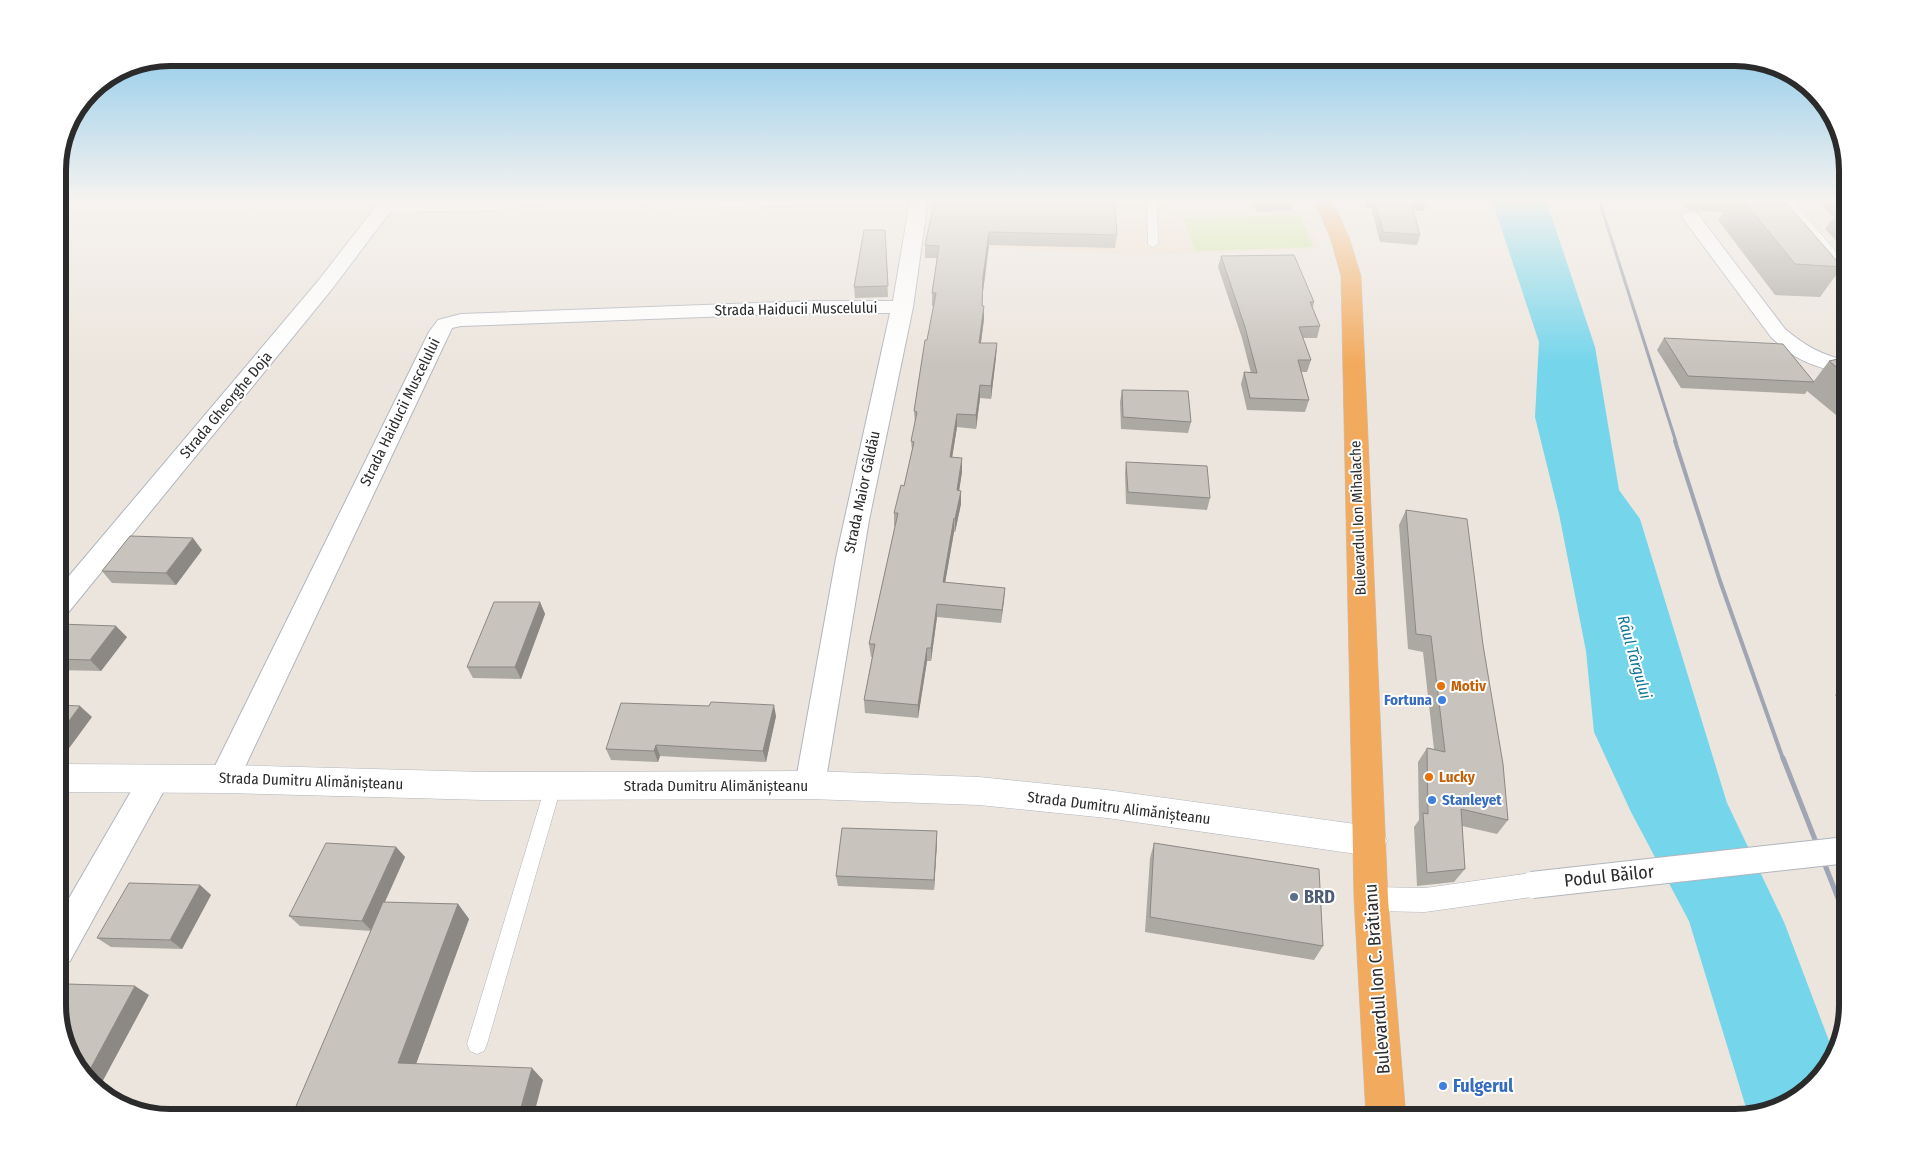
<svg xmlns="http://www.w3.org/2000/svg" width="1905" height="1175" viewBox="0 0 1905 1175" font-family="'Fira Sans Condensed',sans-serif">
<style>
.education{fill:#ede0cd}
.pitch{fill:#cce898}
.water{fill:#74d5eb}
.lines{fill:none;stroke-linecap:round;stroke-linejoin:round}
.service-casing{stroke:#b1b5be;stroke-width:1}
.pedestrian-casing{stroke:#b1b5be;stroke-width:1}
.minor-casing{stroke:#b1b5be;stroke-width:2}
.tertiary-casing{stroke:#b1b5be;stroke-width:1}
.secondary-casing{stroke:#b1b5be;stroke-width:1}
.trunk-casing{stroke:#c4c4c4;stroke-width:1}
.service{fill:#fff;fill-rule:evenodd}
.pedestrian{fill:#fff;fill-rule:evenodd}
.minor{fill:#fff;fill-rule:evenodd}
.tertiary{fill:#fff;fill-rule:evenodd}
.secondary{fill:#fff;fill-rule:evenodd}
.trunk{fill:#f2aa5e;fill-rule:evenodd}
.rail-far2{stroke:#a0a5b4;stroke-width:3}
.rail-far1{stroke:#a0a5b4;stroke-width:4}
.rail{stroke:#a0a5b4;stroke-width:5}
.pedestrian-bridge-casing{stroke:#b1b5be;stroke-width:28;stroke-linecap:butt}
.pedestrian-bridge{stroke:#fff;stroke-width:26}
.wall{fill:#aca8a2}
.shaded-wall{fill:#8c8884}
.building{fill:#c8c3bc;stroke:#8c8884}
.food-dot{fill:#e8710a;stroke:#fff;stroke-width:2}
.shop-dot{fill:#3f7fe0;stroke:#fff;stroke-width:2}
.service-dot{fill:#5c6f8a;stroke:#fff;stroke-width:2}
.labels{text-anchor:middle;stroke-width:4;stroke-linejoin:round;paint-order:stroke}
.street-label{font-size:15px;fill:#2b2b2b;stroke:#fff}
.food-label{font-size:15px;font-weight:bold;fill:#c56008;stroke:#fff;text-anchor:start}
.shop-label{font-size:15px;font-weight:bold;fill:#366cbe;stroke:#fff;text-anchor:end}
.water-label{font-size:16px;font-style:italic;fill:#127598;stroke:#fff}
.near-street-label{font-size:18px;fill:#2b2b2b;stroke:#fff}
.near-service-label{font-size:18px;font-weight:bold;fill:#4e5e75;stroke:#fff;text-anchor:start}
.near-shop-label{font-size:18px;font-weight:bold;fill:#366cbe;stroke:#fff;text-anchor:start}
.rim{fill:none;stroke:#2b2b2b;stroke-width:6}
</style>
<rect width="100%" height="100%" fill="#ece5dd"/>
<path class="education" d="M935 200H1166V207L1173 216 1307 211 1321 249 1139 255 925 245Z"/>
<path class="pitch" d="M1300 215 1313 247 1196 251 1183 218Z"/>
<path class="water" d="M1489 200H1546L1595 347 1619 490 1640 519 1727 803 1784 922 1834 1054 1832 1061 1791 1102 1748 1114 1689 921 1631 812 1594 732 1586 651 1559 514 1535 417 1539 342 1494 206Z"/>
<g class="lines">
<defs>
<path id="service" d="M526 200H545L540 203 501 210 384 212 379 209 384 206 501 204Z
M633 200H645L654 203 808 200H924L919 203 653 209Z
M1147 200H1157L1158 244 1153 247 1148 244Z
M553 780 559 782 561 787 487 1044 484 1051 477 1054 470 1051 467 1044 545 787 547 782Z"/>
<path id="pedestrian" d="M1532 873 1541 877 1545 885 1541 893 1532 897 1425 912 1371 911 1362 907 1358 899 1362 891 1371 887 1425 888Z"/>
<path id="minor" d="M381 200H399L332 289 67 614 58 617V589L318 281Z
M910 200H928L913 307 869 520 825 785 821 794 810 798 799 794 795 785 836 558 890 313H812L461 326 452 328 235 788 224 792 213 788 209 779 213 770 429 332 438 320 461 314 812 301H893Z
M1691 212 1697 213 1785 329C1805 346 1822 355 1847 361V373C1815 368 1795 360 1771 337L1682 217 1685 213Z
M155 765 166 769 170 778 166 787 70 961 58 966V917L144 769Z"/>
<path id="tertiary" d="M58 764 224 765 484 772 810 771 979 777 1107 790 1370 826 1382 830 1387 841 1382 852 1370 856 1107 818 979 805 810 799 484 800 224 793 58 792Z"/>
<path id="secondary" d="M1773 200H1792L1847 265V283L1840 281Z"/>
<path id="trunk" d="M1314 200H1332L1349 237 1361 276 1388 899 1406 1117H1366L1354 899 1341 276 1330 237Z"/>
</defs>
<use href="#service" class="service-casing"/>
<use href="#pedestrian" class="pedestrian-casing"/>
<use href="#minor" class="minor-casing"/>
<use href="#tertiary" class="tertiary-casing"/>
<use href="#secondary" class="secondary-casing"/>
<use href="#trunk" class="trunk-casing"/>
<use href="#service" class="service"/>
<use href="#pedestrian" class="pedestrian"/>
<use href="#minor" class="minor"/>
<use href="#tertiary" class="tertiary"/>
<use href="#secondary" class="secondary"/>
<use href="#trunk" class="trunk"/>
<path class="rail-far2" d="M1599 200 1676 442"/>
<path class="rail-far1" d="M1675 441 1720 581 1783 759"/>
<path class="rail" d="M1783 758 1847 921"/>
<defs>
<path id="pedestrian-bridge" d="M1532 885 1847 850"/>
</defs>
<use href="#pedestrian-bridge" class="pedestrian-bridge-casing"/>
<use href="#pedestrian-bridge" class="pedestrian-bridge"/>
</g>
<path class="wall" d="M935 200 1117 235 1115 248 989 245 983 291 982 306 984 319 981 343H997L996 357 991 399 980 398 976 429 957 427 952 457 962 472 959 491H961V504L955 532H954L945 582 1005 588 1001 623 937 617 931 661H927L918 718 865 713 864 700 872 657H871L869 644 895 526H894V513L904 486 912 450 911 441 915 424 914 411 934 306H932V293L937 258H925V245Z
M1250 200H1294L1291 210 1257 212Z
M1363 200H1427L1428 201 1424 211H1413L1420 235 1417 245 1380 242 1371 208H1366Z
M1678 200H1784L1842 267 1820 297 1775 295 1718 220 1723 212 1689 210Z
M1817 200H1847V252L1825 229 1834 217Z
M885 230 888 297 855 298 854 287Z
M1221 256 1314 302 1313 308 1320 326 1317 338H1303L1311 360 1307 372H1301L1309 400 1305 412 1247 410 1241 384 1244 372 1251 373 1242 338 1218 267Z
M1664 338 1814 381 1829 361 1847 357V413L1836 415 1807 391 1805 394 1681 388 1657 350Z
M1122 390 1191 422 1188 433 1121 429 1120 402Z
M1126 462 1210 498 1207 510 1126 504 1125 473Z
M1406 510 1483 645 1508 820 1497 834 1462 826 1465 869 1454 882 1417 886 1414 827 1419 820 1418 762 1427 748 1434 749 1423 652 1408 649 1399 525Z
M202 550 176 585 112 583 102 571Z
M540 602 545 614 521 679 473 678 467 667Z
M58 626 127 637 101 671 58 670Z
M1847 683V711L1835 695Z
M776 716 766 762 660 756 658 762 611 760 606 749Z
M937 831V842L934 890 838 886 836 876Z
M1154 843 1323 946 1314 960 1145 932 1150 858Z
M396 847 405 857 384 902 458 904 469 919 416 1064 543 1080 291 1118 371 931 300 926 289 916Z
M200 885 211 895 182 949 111 947 97 938Z"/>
<path class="shaded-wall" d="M989 232V245L983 291 981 319 983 277Z
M984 306V319L979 356V343Z
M997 343 996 357 991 399V386Z
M980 385V398L976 429V415Z
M957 414V427L950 471V457Z
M962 458V472L957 504V490Z
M961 491V504L955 532V519Z
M954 518V532L943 595V582Z
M193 538 202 550 176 585 166 573Z
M58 567 65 574 58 583Z
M1005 588 1004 601 1001 623 1002 610Z
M540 602 545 614 521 679 515 667Z
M937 604V617L931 661V648Z
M116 626 127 637 101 671 90 660Z
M927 648V661L918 718V705Z
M774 705 776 716 766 762 763 751Z
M80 706 92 717 59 762H58V736Z
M656 745 660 756 658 762 654 751Z
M937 831V842L934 890V880Z
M396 847 405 857 372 931 362 921Z
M200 885 211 895 182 949 170 940Z
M458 904 469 919 412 1075 398 1063Z
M135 986 149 995 99 1088 87 1075Z
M532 1068 543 1080 533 1118H518Z"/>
<path class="building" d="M935 200H1114L1117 235 989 232 983 277 982 306H984L979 343H997L991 386 980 385 976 415 957 414 950 457 962 458 957 490 961 491 955 519 954 518 943 582 1005 588 1002 610 937 604 931 648H927L918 705 864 700 875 644H869L898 513H894L901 485 904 486 914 442 911 441 917 412 914 411 925 340H927L936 293H932L939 246 925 245Z
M1259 200H1284L1259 201Z
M1375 200H1427L1428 201 1410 200 1420 235 1383 232Z
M1694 200H1730L1729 201Z
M1743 200H1784L1842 267 1795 264Z
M1838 210H1847V219Z
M864 230H885L888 286 854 287Z
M1294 255 1314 302H1310L1320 326 1299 327 1311 360H1298L1309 400 1250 398 1244 372 1257 373 1245 327 1221 256Z
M1664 338 1783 344 1814 382 1688 376Z
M1847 357V376L1829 361Z
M1122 390 1188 391 1191 422 1123 417Z
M1126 462 1207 466 1210 498 1128 492Z
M1406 510 1467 519 1483 645 1503 764 1508 820 1461 809 1465 869 1427 873 1423 813 1428 814 1427 748 1445 752 1431 636 1416 634Z
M130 536 193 538 166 573 102 571Z
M494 602H540L515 667H467Z
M59 624 116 626 90 660 58 659V626Z
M711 702 774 705 763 751 656 745 654 751 606 749 621 703 709 706Z
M58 705 80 706 58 736Z
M842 828 937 831 934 880 836 876Z
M326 843 396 847 362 921 289 916Z
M1154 843 1319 869 1323 946 1150 917Z
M129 883 200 885 170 940 97 938Z
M383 902 458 904 398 1063 532 1068 518 1118H291Z
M66 984 135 986 87 1075 73 1061 58 1012V997Z"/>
<linearGradient id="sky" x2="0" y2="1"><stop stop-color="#79c1e9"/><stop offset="0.55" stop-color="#f6f3f0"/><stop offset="1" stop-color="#f6f3f0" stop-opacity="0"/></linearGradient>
<rect width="1905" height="364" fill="url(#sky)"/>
<g class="food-dot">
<circle cx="1441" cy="686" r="5"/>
<circle cx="1429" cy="777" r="5"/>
</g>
<g class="shop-dot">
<circle cx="1442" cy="700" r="5"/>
<circle cx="1432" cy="800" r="5"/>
<circle cx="1443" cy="1086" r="5"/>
</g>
<circle class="service-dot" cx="1294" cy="897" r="5"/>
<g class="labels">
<g class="street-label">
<text transform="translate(796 309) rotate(-1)" y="5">Strada Haiducii Muscelului</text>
<text transform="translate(226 405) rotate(-50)" y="5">Strada Gheorghe Doja</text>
<text transform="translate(400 412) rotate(-64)" y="5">Strada Haiducii Muscelului</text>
<text transform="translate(862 492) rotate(-78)" y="5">Strada Maior Gâldău</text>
<text transform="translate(1358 518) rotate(-92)" y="5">Bulevardul Ion Mihalache</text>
<text transform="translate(311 781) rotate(2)" y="5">Strada Dumitru Alimănișteanu</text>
<text x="716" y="791">Strada Dumitru Alimănișteanu</text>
<text transform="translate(1119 808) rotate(7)" y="5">Strada Dumitru Alimănișteanu</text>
</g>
<g class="food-label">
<text x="1451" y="691">Motiv</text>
<text x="1439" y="782">Lucky</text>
</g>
<g class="shop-label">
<text x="1432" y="705">Fortuna</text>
<text x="1442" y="805" text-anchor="start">Stanleyet</text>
</g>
<g class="water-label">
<text transform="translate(1635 657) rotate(74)" y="6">Râul Târgului</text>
</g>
<g class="near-street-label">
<text transform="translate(1609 876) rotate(-6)" y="6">Podul Băilor</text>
<text transform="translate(1377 979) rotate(-94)" y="6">Bulevardul Ion C. Brătianu</text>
</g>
<g class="near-service-label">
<text x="1304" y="903">BRD</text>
</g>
<g class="near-shop-label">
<text x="1453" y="1092">Fulgerul</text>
</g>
</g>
<path d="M0 0H1905V1175H0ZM170 66H1735A104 104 0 0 1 1839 170V1005A104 104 0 0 1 1735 1109H170A104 104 0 0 1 66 1005V170A104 104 0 0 1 170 66Z" fill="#fff" fill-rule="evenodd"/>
<path class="rim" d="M170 66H1735A104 104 0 0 1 1839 170V1005A104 104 0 0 1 1735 1109H170A104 104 0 0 1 66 1005V170A104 104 0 0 1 170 66Z"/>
</svg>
